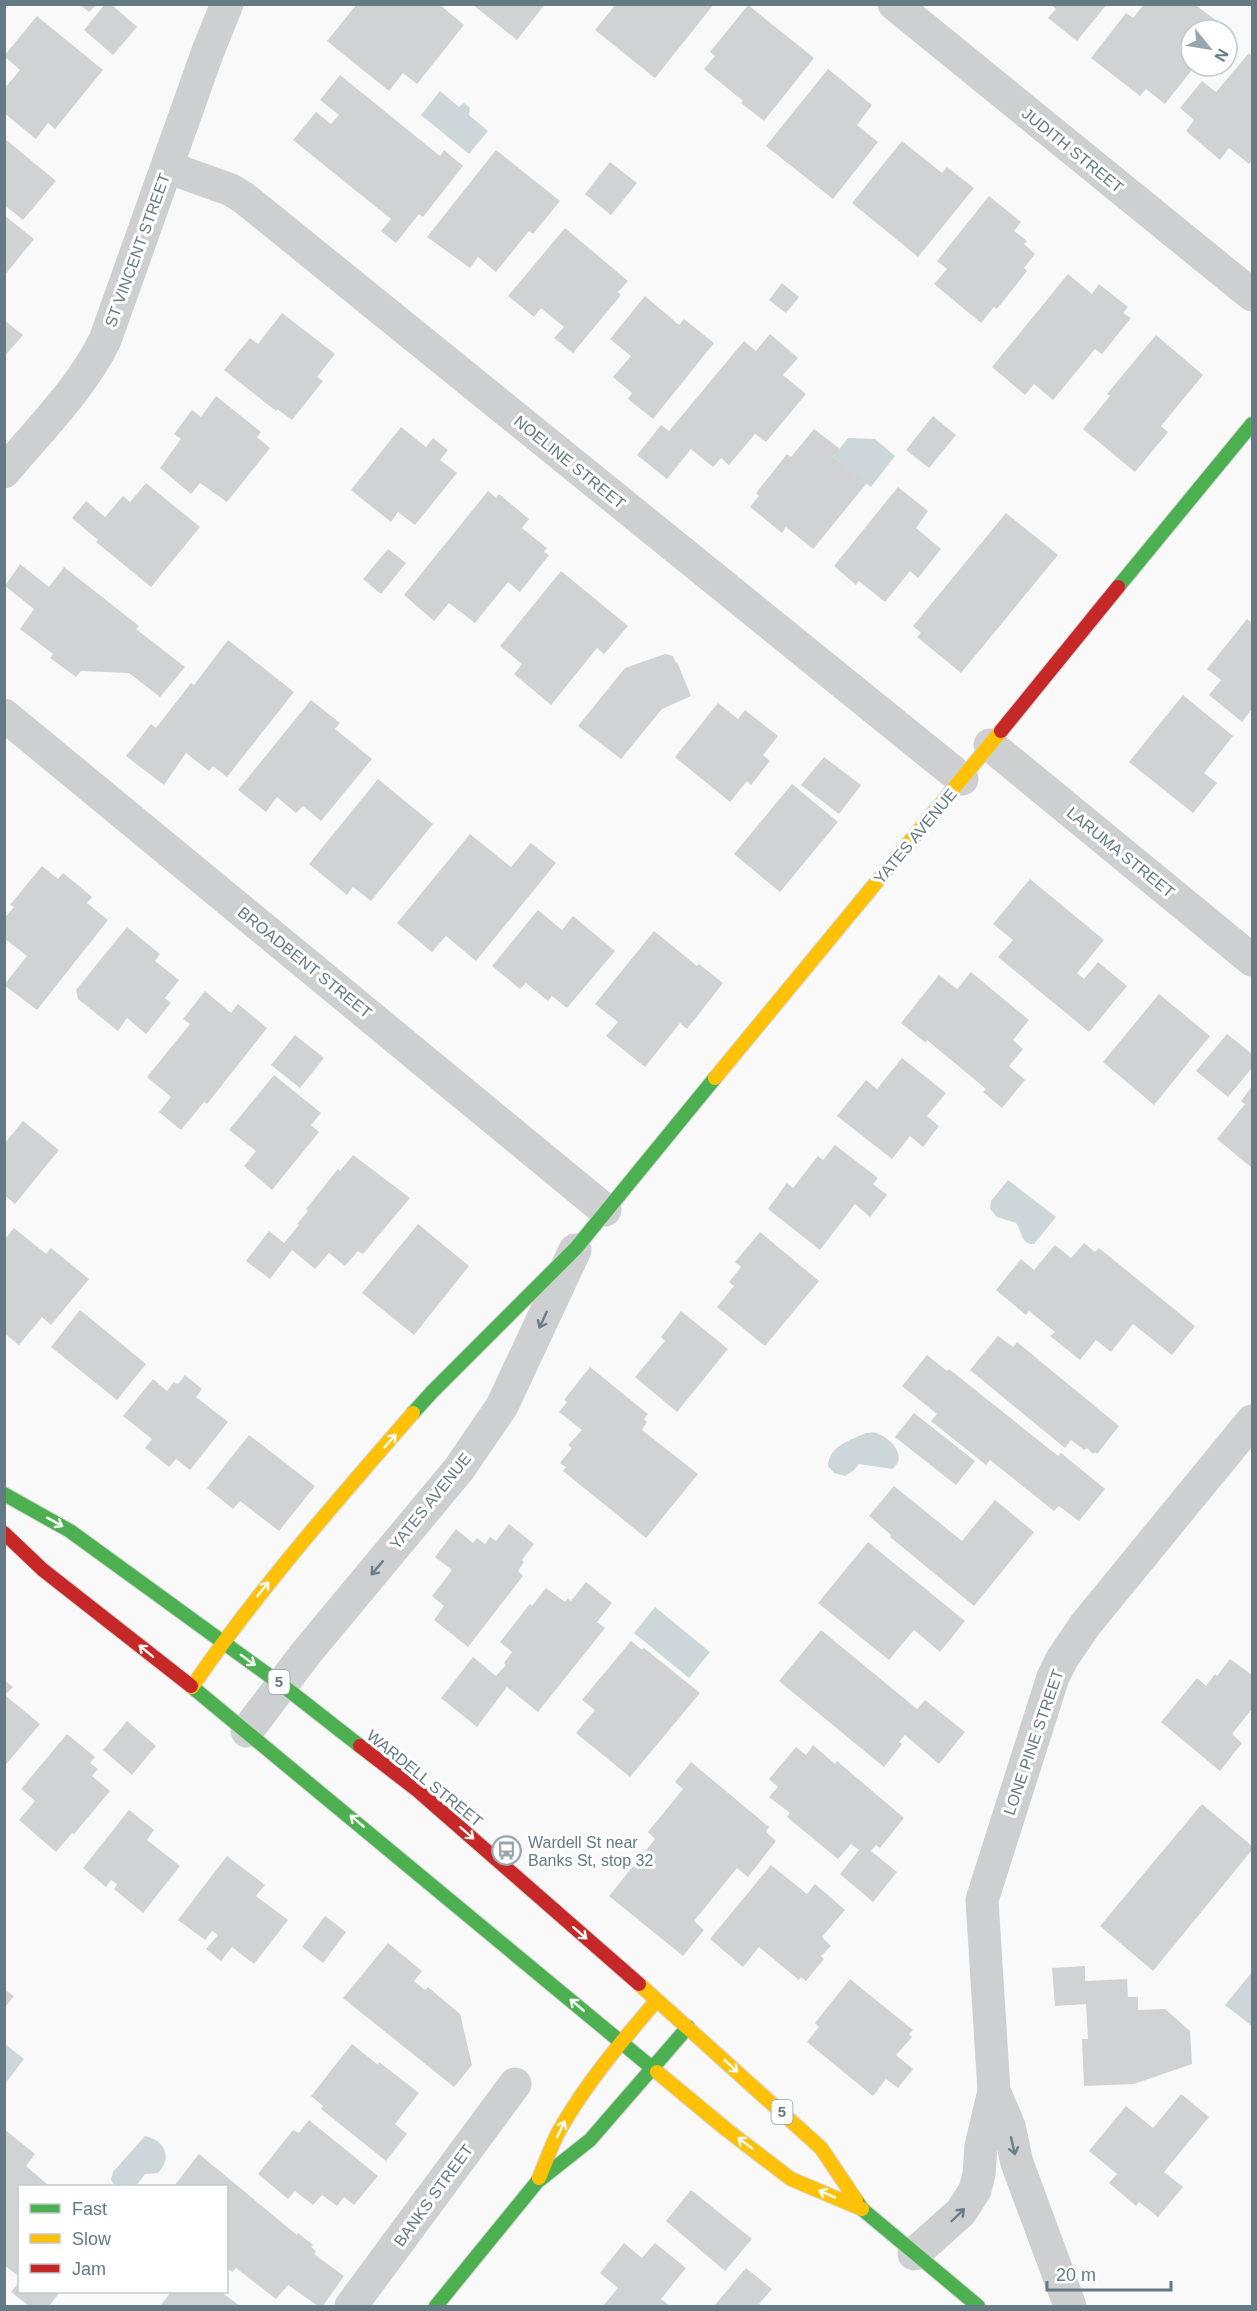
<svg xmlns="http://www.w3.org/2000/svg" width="1257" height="2311" viewBox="0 0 1257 2311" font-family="Helvetica,sans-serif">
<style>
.water{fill:#cdd7da}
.building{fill:#d0d2d4}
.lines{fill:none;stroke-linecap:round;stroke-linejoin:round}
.fast-casing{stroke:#d6d7d8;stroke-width:16}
.slow-casing{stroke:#d6d7d8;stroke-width:16}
.jam-casing{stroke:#d6d7d8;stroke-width:16}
.street{stroke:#cecfd0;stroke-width:33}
.fast{stroke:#4caf50;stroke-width:14}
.slow{stroke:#ffc107;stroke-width:14}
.jam{stroke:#c62828;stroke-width:14}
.oneway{stroke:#697e88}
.oneway2{stroke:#f6fbf6}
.labels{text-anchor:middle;stroke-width:6;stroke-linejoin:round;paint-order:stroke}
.shield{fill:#fff;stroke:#92a2a9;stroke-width:1.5}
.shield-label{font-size:15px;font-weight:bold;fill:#647a84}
.street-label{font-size:16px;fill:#647a84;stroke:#fff}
.poi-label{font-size:16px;fill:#647a84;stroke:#fff;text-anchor:start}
</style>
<rect width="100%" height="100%" fill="#f9f9f9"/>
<path class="water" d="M440 91 459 107 464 103 470 108 469 115 488 131 469 154 421 115Z
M848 438 875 439 895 456 871 487 833 457Z
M1008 1180 1056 1217 1034 1244C1021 1245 1022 1231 1016 1223L997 1217 990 1209 991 1201Z
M866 1433C870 1433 873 1432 876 1433 890 1437 909 1457 892 1469L859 1464 853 1471 845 1476 834 1473 828 1466C830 1445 849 1441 866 1433Z
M655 1607 710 1652 689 1678 634 1633Z
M1252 1972V2026L1225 2005Z
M5 2044 24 2059 5 2084H4Z
M145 2136C165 2140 173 2158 158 2173L145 2174 136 2186H115L111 2180 113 2172Z"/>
<path class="building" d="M79 4H97L89 12Z
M105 4H111L137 27 113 55 84 30Z
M357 4H439L464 25 417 84 403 73 389 91 327 41Z
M472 4H545L517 40Z
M616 4H714L655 78 595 30Z
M1050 4H1107L1077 41 1048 18 1056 9Z
M1144 4H1194L1225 27 1223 30H1191V66H1195L1165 104 1146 89 1140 96 1091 58 1126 13 1133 18Z
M748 5 814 58 764 121 741 103 743 101 704 69 715 56 710 52Z
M37 16 103 70 55 129 48 123 36 139 4 113V89L20 70 4 56Z
M1249 53 1251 55 1252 53V160L1249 164 1229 148 1220 160 1186 131 1194 120 1180 108 1202 81 1216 92Z
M828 69 872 105 857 125 878 142 833 199 766 146Z
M340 75 440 156 444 150 463 166 423 217 419 214 396 243 381 231 391 219 293 140 316 112 331 124 339 115 320 100Z
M4 138 56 181 23 220 4 205Z
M902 141 942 173 947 167 974 188 918 257 852 203Z
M496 150 560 201 533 234 529 231 496 272 478 257 470 268 427 237Z
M610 162 637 183 611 215 585 194Z
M989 196 1021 222 1014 231 1027 241 1024 244 1035 254 1024 268 1027 271 997 309 994 307 981 323 934 284 947 269 937 261Z
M4 215 34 239 4 276Z
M565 228 628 281 618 292 621 295 573 353 554 338 564 327 541 308 534 317 508 296Z
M1068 274 1092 294 1099 284 1128 307 1123 313 1131 318 1102 354 1095 349 1053 400 1034 384 1025 395 992 367Z
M782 283 799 297 786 313 769 300Z
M645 296 679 325 684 319 714 343 653 419 628 399 632 393 613 377 631 356 610 339Z
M282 313 335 354 317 377 323 381 292 420 277 409 276 411 224 370 250 338 258 344Z
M4 320 23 335 4 357Z
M770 334 798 358 783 375 806 394 766 442 755 434 729 465 721 458 713 467 691 449 667 479 637 455 661 425 669 431 744 341 756 351Z
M1156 335 1203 375 1161 426 1168 432 1135 472 1083 429 1110 396 1107 394Z
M216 396 261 432 257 437 270 448 227 502 200 483 191 494 160 468 181 439 174 434 192 410 201 417Z
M933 416 956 435 929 468 906 450Z
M401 427 426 447 433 438 448 450 440 460 457 473 415 525 398 512 391 522 351 490Z
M814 429 840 449 833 457 867 483 813 549 786 527 782 533 750 507 759 496 756 493 787 454 791 457Z
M146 483 200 527 151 587 96 542 98 540 72 518 86 501 105 517 123 496 130 502Z
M898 487 928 511 916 528 941 549 918 578 910 571 885 602 859 581 856 585 834 566Z
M488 491 496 498 499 494 529 519 522 528 547 548 544 552 549 555 520 592 508 582 475 623 449 603 434 621 404 595Z
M1006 513 1058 555 961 673 917 637 921 633 913 626Z
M388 549 406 563 381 594 363 579Z
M20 564 49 587 64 567 139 626 136 629 185 667 160 697 129 673 81 671 76 677 50 658 53 654 20 629 34 609 5 586Z
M561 571 628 626 604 654 597 648 551 705 514 674 522 664 500 646Z
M1247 619 1252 623V709L1242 722 1209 695 1221 680 1207 669Z
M228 640 294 692 227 777 213 766 209 771 186 753 164 785 126 756 151 724 156 728 191 683 194 685Z
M665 654 673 656 676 663 677 662 691 696 662 709 621 759 578 726 625 668Z
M1183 695 1233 736 1204 773 1217 783 1193 813 1129 762Z
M311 700 340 723 335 729 372 759 321 821 303 806 296 813 277 797 266 812 238 790Z
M718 703 738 719 745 710 778 736 763 755 770 761 751 785 747 781 730 802 675 757Z
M824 757 861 785 839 814 801 785Z
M378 779 433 824 371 901 353 887 347 895 309 864Z
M792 784 838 822 780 892 734 854Z
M470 834 511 867 531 843 556 863 476 961 446 936 432 952 397 923Z
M42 866 58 879 63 873 78 885 92 897 87 903 108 920 37 1010 4 985 27 956 4 938V919L14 907 10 905Z
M1030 879 1104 940 1077 973 1084 979 1098 962 1127 986 1089 1032 998 957 1013 940 993 924Z
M538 910 562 930 573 916 615 951 567 1008 552 996 548 1001 526 983 520 989 492 966Z
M127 927 160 954 155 961 179 980 165 998 171 1003 146 1034 127 1018 118 1031 78 999 76 990Z
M654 931 697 966 699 964 723 983 687 1029 680 1023 645 1067 606 1036 618 1022 595 1004Z
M971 972 1029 1020 1013 1040 1023 1049 1009 1066 1025 1080 1002 1108 983 1092 986 1089 927 1040 926 1043 901 1023 939 975 957 989Z
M205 991 231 1013 238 1004 267 1028 207 1104 204 1102 181 1130 159 1112 171 1097 147 1077 190 1024 183 1019Z
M1159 994 1210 1036 1154 1105 1103 1062Z
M1227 1034 1252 1054V1068L1228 1097 1196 1071Z
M295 1035 324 1058 300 1088 271 1065Z
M902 1058 946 1093 927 1116 939 1126 923 1147 910 1136 892 1159 837 1116 866 1080 877 1089Z
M274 1075 321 1113 311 1125 319 1132 272 1190 244 1166 256 1151 229 1130Z
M1252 1086V1168L1217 1139 1245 1104 1241 1101Z
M23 1121 59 1150 15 1204 4 1195V1144Z
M835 1145 878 1178 873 1184 887 1195 870 1217 855 1204 820 1250 768 1209 787 1183 793 1188 818 1156 823 1160Z
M353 1155 410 1198 363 1254 358 1251 345 1266 329 1253 315 1269 292 1250 270 1279 246 1261 269 1231 284 1243 299 1225 297 1224 308 1211 306 1209 338 1169 340 1171Z
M418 1224 469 1266 414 1335 362 1293Z
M14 1228 46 1254 51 1248 89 1279 51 1325 42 1317 19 1345 4 1333V1240Z
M760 1232 819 1281 765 1346 717 1307 734 1286 729 1282 741 1267 735 1262Z
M1084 1243 1095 1252 1099 1248 1195 1326 1172 1355 1133 1324 1111 1352 1096 1340 1080 1360 1050 1336 1055 1332 1029 1311 1026 1315 996 1290 1021 1259 1034 1270 1055 1245 1071 1258Z
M80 1310 146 1364 117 1400 51 1347Z
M681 1311 728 1349 677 1412 635 1377 665 1341 661 1337Z
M998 1336 1013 1347 1017 1342 1119 1426 1097 1454 1095 1452 1093 1454 1087 1448 1084 1450 1071 1440 1065 1448 970 1370Z
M927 1355 947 1371 949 1369 1058 1456 1061 1453 1105 1489 1079 1521 1059 1506 1054 1511 990 1460 986 1465 931 1421 937 1414 902 1386Z
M590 1367 648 1414 644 1419 647 1422 642 1430 698 1474 646 1538 563 1471 566 1467 560 1463 572 1448 568 1445 582 1430 559 1412 567 1402 564 1400Z
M185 1375 202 1389 196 1397 228 1422 190 1470 176 1459 169 1467 158 1458 145 1448 152 1439 123 1416 153 1379 167 1391 174 1382 178 1384Z
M914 1413 975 1461 956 1485 895 1437Z
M249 1435 315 1486 279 1531 240 1501 233 1509 207 1488Z
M894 1486 962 1541 995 1500 1034 1532 974 1606 890 1537 891 1535 869 1516Z
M509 1524 534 1544 522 1560 524 1562 518 1571 523 1576 468 1647 434 1620 444 1606 432 1596 452 1570 435 1557 456 1529 473 1543 477 1538 485 1544 490 1537 496 1541Z
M868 1542 965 1621 940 1652 914 1630 889 1660 818 1603Z
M586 1582 612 1603 597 1622 605 1628 538 1712 507 1687 477 1727 441 1698 473 1657 496 1676 506 1665 504 1663 512 1652 500 1642 530 1604 532 1606 546 1588 565 1602 568 1598 571 1601Z
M821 1630 917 1709 925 1700 965 1732 939 1764 905 1735 899 1742 902 1744 884 1767 779 1681Z
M631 1641 642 1650 644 1648 700 1693 630 1777 576 1733 595 1710 582 1700Z
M1230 1659 1252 1675V1709L1232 1734 1242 1743 1220 1771 1161 1722 1197 1678 1206 1686 1215 1674 1217 1676Z
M4 1680 13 1687 5 1695 40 1724 4 1767Z
M127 1721 156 1746 132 1775 103 1750Z
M67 1734 95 1757 90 1763 98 1769 92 1776 110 1791 74 1834 72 1833 56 1852 19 1820 35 1801 21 1789Z
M813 1745 835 1764 837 1761 904 1818 880 1848 876 1845 871 1851 897 1872 873 1902 840 1874 859 1850 851 1844 838 1859 787 1817 790 1813 769 1797 778 1787 769 1779 796 1747 806 1755Z
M691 1762 769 1827 766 1832 776 1841 748 1877 737 1868 694 1921 704 1930 683 1956 609 1896 655 1839 648 1832 683 1789 675 1782Z
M1202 1804 1252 1846V1850L1153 1971 1100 1926Z
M129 1810 154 1830 147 1840 180 1866 143 1913 114 1889 117 1884 111 1880 106 1887 83 1868Z
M227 1856 265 1885 256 1896 288 1920 254 1964 232 1947 221 1961 206 1949 218 1935 212 1931 205 1940 178 1920Z
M771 1865 807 1894 815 1884 845 1910 822 1937 831 1946 821 1956 824 1959 806 1981 801 1977 799 1980 759 1947 743 1967 710 1939Z
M325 1916 346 1932 323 1963 302 1947Z
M388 1943 422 1971 414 1981 425 1990 428 1987 460 2014 472 2065 454 2087 343 1998Z
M1085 1966V1981L1127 1979 1128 1997H1138V2010L1165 2009 1190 2031 1192 2064 1134 2084 1084 2086 1082 2039H1088L1086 2004 1055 2006 1052 1968Z
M850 1979 913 2030 909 2034 912 2037 896 2055 913 2069 898 2088 886 2079 873 2096 807 2042 819 2027 815 2023Z
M4 1989 14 1996 4 2009Z
M352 2044 378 2065 379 2062 419 2093 395 2124 407 2134 386 2161 321 2109 323 2106 311 2096Z
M1181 2094 1209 2117 1164 2172 1183 2187 1158 2217 1139 2202 1136 2206 1109 2183 1117 2174 1089 2151 1126 2106 1153 2128Z
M309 2120 378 2176 354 2205 344 2197 337 2206 322 2195 313 2205 295 2191 288 2199 258 2174 293 2130 299 2133Z
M4 2129 35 2154 26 2166 48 2185 46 2186H20V2271L17 2275 4 2265Z
M199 2154 297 2235 298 2233 313 2245 311 2247 316 2251 314 2254 344 2276 323 2306H318L288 2285 276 2299 236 2268 232 2272 226 2267V2186H174Z
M691 2190 752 2239 725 2271 666 2221Z
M624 2243 642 2258 655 2243 686 2268 661 2299 670 2306H603L618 2288 600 2273Z
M746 2268 772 2289 759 2304 763 2306H714Z
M20 2281V2292H60L49 2306H29L11 2292Z
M171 2292 199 2293 200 2292H221L240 2306H160Z"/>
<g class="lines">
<defs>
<path id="fast" d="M1118 587 1252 424
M413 1413 432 1392 576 1248 715 1078
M4 1494 70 1531 282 1685 360 1746
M191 1686 657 2072
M856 2200 862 2209 978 2306
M436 2306 537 2182 590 2140 688 2027"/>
<path id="slow" d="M715 1078 1001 731
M192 1687C258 1590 336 1502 413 1413
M639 1984 821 2148 856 2200
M657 2072 727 2130 791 2179 862 2209
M539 2178C546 2162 551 2146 559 2131 586 2083 622 2041 657 2000"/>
<path id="jam" d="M1001 731 1118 587
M4 1533 43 1570 191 1686
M360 1746 417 1790 639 1984"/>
</defs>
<use href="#fast" class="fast-casing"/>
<use href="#slow" class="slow-casing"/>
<use href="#jam" class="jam-casing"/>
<path class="street" d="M894 4 1252 295
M167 167 231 190 244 198 962 779
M4 472C39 430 81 389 105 340L208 51 227 4
M4 715 605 1210
M990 745 1252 960
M247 1731 306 1653 459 1469 502 1406 575 1250
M994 2091 1009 2126 1017 2163 1070 2306
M914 2254 961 2212 975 2190 979 2174 981 2146 994 2091 982 1900 1053 1677 1062 1659 1085 1625 1252 1421
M351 2306 515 2084"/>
<use href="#fast" class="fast"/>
<use href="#slow" class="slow"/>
<use href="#jam" class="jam"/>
</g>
<defs><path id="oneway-shaft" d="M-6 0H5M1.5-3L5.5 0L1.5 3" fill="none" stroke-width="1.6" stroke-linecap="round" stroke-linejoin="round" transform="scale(1.5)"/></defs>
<g class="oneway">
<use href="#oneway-shaft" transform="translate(543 1320) rotate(115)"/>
<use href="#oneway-shaft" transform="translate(377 1568) rotate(130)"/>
<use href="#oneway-shaft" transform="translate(1013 2146) rotate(77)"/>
<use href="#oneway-shaft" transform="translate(958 2215) rotate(-44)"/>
</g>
<g class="oneway2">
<use href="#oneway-shaft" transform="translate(390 1441) rotate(-49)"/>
<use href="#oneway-shaft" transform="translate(55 1522) rotate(29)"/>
<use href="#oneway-shaft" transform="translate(263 1589) rotate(-51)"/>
<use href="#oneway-shaft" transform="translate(146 1651) rotate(-141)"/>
<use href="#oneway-shaft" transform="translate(248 1660) rotate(36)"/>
<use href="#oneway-shaft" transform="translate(357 1821) rotate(-140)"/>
<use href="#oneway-shaft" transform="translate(467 1833) rotate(41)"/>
<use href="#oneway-shaft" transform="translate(580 1933) rotate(41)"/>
<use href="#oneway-shaft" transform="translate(577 2005) rotate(-140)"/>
<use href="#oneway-shaft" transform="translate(731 2066) rotate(42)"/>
<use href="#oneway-shaft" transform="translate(561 2129) rotate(-64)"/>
<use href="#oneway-shaft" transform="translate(745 2143) rotate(-143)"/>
<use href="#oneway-shaft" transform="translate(827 2194) rotate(-156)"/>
</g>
<defs>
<symbol id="bus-ring" viewBox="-11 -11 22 22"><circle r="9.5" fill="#fff" stroke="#98a6ad" stroke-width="1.5"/><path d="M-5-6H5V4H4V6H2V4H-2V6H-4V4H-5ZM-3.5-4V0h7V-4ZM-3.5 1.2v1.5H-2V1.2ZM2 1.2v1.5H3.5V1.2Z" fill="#98a6ad"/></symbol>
</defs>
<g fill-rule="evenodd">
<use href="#bus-ring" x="490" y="1834" width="33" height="33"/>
</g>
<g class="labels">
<g class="shield">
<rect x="268.5" y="1670" width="21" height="24" rx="4.5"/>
<rect x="771.5" y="2100" width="21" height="24" rx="4.5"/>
</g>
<g class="shield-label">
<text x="279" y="1687">5</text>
<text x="782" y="2117">5</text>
</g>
<g class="street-label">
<text transform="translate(1073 150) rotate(39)" y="6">JUDITH STREET</text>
<text transform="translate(137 250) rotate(-70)" y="6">ST VINCENT STREET</text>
<text transform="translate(570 462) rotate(39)" y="6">NOELINE STREET</text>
<text transform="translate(915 836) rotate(-50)" y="6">YATES AVENUE</text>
<text transform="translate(1121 852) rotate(39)" y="6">LARUMA STREET</text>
<text transform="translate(305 962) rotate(39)" y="6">BROADBENT STREET</text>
<text transform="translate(430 1501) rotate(-51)" y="6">YATES AVENUE</text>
<text transform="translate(1033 1742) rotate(-71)" y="6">LONE PINE STREET</text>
<text transform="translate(425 1778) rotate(39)" y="6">WARDELL STREET</text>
<text transform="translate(433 2195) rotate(-54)" y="6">BANKS STREET</text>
</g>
<g class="poi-label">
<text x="528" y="1848">Wardell St near<tspan x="528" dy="18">Banks St, stop 32</tspan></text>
</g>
</g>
<rect width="1257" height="2311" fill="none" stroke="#647a84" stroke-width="12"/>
<rect x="18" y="2185" width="210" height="108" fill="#ffffff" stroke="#c1cace" stroke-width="1.5"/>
<rect x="30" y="2204" width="30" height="9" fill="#4caf50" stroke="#c1cace" stroke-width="1.5"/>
<text x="72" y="2215" font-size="18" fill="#647a84">Fast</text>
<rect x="30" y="2234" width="30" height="9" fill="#ffc107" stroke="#c1cace" stroke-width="1.5"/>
<text x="72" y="2245" font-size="18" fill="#647a84">Slow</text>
<rect x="30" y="2264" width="30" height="9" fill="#c62828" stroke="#c1cace" stroke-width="1.5"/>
<text x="72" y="2275" font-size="18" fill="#647a84">Jam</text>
<g transform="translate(1209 48) rotate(120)"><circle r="28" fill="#ffffff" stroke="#c1cace" stroke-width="1.5"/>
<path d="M0-4.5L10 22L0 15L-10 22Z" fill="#98a6ad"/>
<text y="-9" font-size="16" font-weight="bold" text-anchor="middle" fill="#647a84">N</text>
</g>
<path d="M1047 2281v9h124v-9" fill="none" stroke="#647a84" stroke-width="3"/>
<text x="1056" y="2281" font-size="18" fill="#647a84" stroke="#ffffff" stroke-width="4.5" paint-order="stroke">20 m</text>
</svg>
